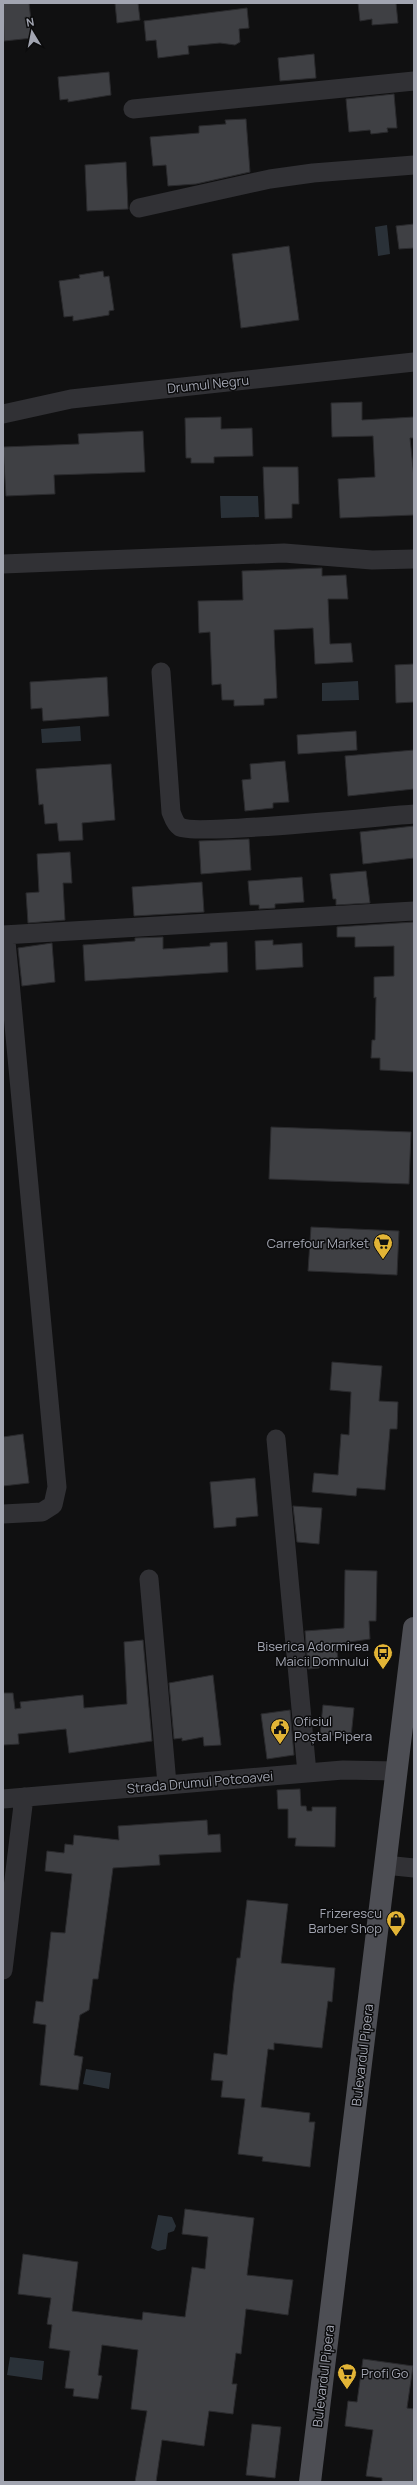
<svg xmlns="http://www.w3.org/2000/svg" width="417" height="2485" viewBox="0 0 417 2485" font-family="Manrope,sans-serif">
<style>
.water{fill:#2a3138}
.building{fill:#3f4044;stroke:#2a2a2d}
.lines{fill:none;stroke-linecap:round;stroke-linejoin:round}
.minor{stroke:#313135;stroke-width:19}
.major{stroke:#4d4e54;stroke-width:22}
.labels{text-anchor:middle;stroke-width:3;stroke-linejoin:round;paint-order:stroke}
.street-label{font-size:13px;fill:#a2a5b1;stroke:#0b0b0c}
.poi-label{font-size:13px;fill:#a2a5b1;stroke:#0b0b0c;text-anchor:end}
</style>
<rect width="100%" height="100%" fill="#101011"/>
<path class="water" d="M387 225 390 254 378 256 375 227Z
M220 496H258L259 517 221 518Z
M358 681 359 700 322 701V683Z
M80 726 81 741 42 743 41 729Z
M86 2069 111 2073 109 2089 83 2084Z
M158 2215 172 2217 176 2226 174 2231 168 2233 166 2249 158 2251 151 2248Z
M10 2357 44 2361 42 2380 7 2375Z"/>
<path class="building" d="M3 3H29L33 38 4 41Z
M115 3H138L140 20 117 23Z
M358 3H396L398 23 372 25V19L360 21Z
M247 8 249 28 239 29 240 42 235 45 220 43 188 46 189 54 158 58 156 40 146 41 144 21Z
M314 54 316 78 280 81 278 58Z
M109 72 111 95 68 102V99L60 100 58 77Z
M394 94 397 128H387L388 132 371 134 370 130 349 132 346 99Z
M246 119 250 172 196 184 168 186 166 165 153 166 150 137 199 133V126L226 124 225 120Z
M126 162 128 209 87 211 85 165Z
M414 224V248L399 249 396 226Z
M289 246 299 320 241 328 232 254Z
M103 271 104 277 109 276 114 310 109 311V315L73 321V316L64 317 59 281 80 278 79 275Z
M362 402V420L414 417V438H410L414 478V515L340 518 338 479 375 477 373 436 332 437 331 403Z
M221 417V429L252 428 253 456 214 457V463H191V458H186L185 418Z
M143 431 145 472 54 475 55 494 6 496 3 447 79 444 78 434Z
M263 467H298L299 504H292V518L265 519Z
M322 568V576L346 575 348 599H328L330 644 351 643 353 662 315 664 313 628 274 630 277 698 264 699V705L234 706V700H222L221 684 212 685 210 632 199 633 198 601 243 600 242 571Z
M414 664V702L396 703 395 665Z
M107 677 109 716 43 721 42 708 31 709 30 682Z
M356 731 357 750 298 754 297 735Z
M414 750V789L348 796 345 756Z
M285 761 289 802 273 803V808L245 811 242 780 251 779 250 764Z
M111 764 115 820 82 823 83 840 59 841 57 823 45 824 43 804 39 805 36 769Z
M414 826V858L363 864 360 832Z
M249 839 251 870 201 874 199 841Z
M70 852 72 883H63L65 920 28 923 26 893 39 892 37 854Z
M366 871 370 903 336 905V899H333L330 874Z
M302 877 304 902 275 904V908L259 909V905H250L248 881Z
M202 882 204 912 134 916 132 887Z
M414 922V1072L380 1070V1058H371L372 1040H375L376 997 374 998V977L394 976V946L355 947V937H337V927Z
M163 937V949L210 946V943L227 942 228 972 85 981 83 945 135 941V938Z
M273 940V945L302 943 303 967 256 970 255 941Z
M52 943 55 982 22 986 18 948Z
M271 1127 411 1132 409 1184 269 1179Z
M311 1227 399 1231 397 1275 308 1271Z
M332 1362 382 1366 379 1401 398 1402 397 1429H390L385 1490 357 1488 356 1496 312 1492 314 1473 338 1475 341 1434 349 1435 351 1392 330 1390Z
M23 1434 29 1483 3 1486V1437Z
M255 1478 258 1516 236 1518V1526L214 1528 210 1482Z
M293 1506 322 1508 319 1544 297 1542Z
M345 1570 377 1571 376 1621H369L370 1639 336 1644 338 1659 319 1660V1668L308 1669 305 1631 344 1628Z
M143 1640 152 1741 69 1753 66 1729 18 1734 19 1744 3 1745V1693H13L15 1709 21 1708 20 1702 83 1695 84 1708 127 1704 124 1642Z
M213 1675 221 1745 204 1746 203 1737 182 1741V1738L174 1739 169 1683Z
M323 1705 354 1708 351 1737 320 1734Z
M290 1710 294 1755 267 1759 261 1714Z
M300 1789 301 1806H306L307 1811H312V1807H336L335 1847 295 1846 296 1838H288V1809H278L277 1790Z
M207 1820 208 1835 220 1834 221 1852 159 1855 160 1865 113 1868 98 1979H93L89 2010 80 2015 74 2055 83 2057 78 2090 40 2085 46 2025 33 2023 36 2001 43 2002 51 1932 65 1933 72 1874 45 1871 47 1851 64 1853 65 1844 73 1845 74 1835 119 1840 118 1826Z
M247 1900 288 1904 281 1963 335 1968 332 2002 328 2001 322 2048 274 2043V2050L268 2049 261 2107 310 2113 309 2122H315L310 2167 262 2161 263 2157 238 2154 245 2099 221 2097 223 2081 211 2080 214 2053 227 2055 233 1991 237 1958H240Z
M185 2209 254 2218 247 2275 293 2280 288 2315 246 2309 241 2354 236 2353 232 2384H237L233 2414 209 2411 204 2446 162 2440 156 2482H135L147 2411 131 2409 138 2350 102 2345 98 2375 102 2376 98 2399 73 2396 74 2389 65 2388 70 2351 49 2348 52 2325 47 2324 51 2298 18 2294 23 2254 78 2262 72 2311 142 2320 143 2312 185 2317 192 2267 205 2269 208 2237 182 2234Z
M363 2359 413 2366 407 2408 414 2409 413 2482H382V2478L366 2476 373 2430 345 2426 348 2401 357 2402Z
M252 2424 281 2427 275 2478 246 2475Z"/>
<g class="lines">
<path class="minor" d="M133 109 414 81
M139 208 270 179 313 173 414 165
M3 414 71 399 414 362
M3 564 284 553 372 560 414 559
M161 672 171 812C173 817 175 824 180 827 195 836 383 816 414 814
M3 935 414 911
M3 938 6 942 10 982 57 1487 53 1505 42 1512 3 1514
M276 1439 307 1773
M149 1579 167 1784
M3 1799 307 1773 343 1770 397 1771
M385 1865 414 1868
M3 1970 24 1797"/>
<path class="major" d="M310 2482 414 1628"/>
</g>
<defs>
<symbol id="supermarket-pin" viewBox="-11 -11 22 30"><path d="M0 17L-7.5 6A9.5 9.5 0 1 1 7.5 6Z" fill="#e2b436" stroke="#0b0b0c"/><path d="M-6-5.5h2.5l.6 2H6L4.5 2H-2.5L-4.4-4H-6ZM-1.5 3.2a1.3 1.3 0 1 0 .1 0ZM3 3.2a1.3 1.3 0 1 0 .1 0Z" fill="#111"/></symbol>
<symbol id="bus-pin" viewBox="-11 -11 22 30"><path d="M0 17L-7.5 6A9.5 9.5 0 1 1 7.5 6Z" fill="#e2b436" stroke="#0b0b0c"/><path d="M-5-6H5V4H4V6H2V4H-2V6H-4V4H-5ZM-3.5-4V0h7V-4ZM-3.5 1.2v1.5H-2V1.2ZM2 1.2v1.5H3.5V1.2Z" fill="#111"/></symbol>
<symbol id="civic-pin" viewBox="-11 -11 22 30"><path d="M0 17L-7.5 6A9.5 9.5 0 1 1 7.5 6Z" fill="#e2b436" stroke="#0b0b0c"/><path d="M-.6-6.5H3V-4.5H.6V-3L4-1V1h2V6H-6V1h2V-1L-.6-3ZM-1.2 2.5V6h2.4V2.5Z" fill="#111"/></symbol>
<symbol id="shop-pin" viewBox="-11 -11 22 30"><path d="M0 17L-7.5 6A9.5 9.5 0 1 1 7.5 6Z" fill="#e2b436" stroke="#0b0b0c"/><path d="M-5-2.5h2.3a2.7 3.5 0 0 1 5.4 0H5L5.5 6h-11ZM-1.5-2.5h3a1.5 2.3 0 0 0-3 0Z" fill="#111"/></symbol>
</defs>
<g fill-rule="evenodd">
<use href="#supermarket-pin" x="372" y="1232" width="22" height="30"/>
<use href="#bus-pin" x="372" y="1642" width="22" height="30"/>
<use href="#civic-pin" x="269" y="1717" width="22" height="30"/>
<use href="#shop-pin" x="385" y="1909" width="22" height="30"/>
<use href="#supermarket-pin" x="336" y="2362" width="22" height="30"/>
</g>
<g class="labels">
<g class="street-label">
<text transform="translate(208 384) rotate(-6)" y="5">Drumul Negru</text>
<text transform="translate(200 1782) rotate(-5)" y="5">Strada Drumul Potcoavei</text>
<text transform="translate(362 2055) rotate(-83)" y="5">Bulevardul Pipera</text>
<text transform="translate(323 2376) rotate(-83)" y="5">Bulevardul Pipera</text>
</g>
<g class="poi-label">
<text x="369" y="1248">Carrefour Market</text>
<text x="369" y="1651">Biserica Adormirea<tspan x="369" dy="15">Maicii Domnului</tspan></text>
<text x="294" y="1726" text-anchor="start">Oficiul<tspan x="294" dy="15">Poștal Pipera</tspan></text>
<text x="382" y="1918">Frizerescu<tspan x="382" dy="15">Barber Shop</tspan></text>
<text x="361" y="2378" text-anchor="start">Profi Go</text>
</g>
</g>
<rect width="417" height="2485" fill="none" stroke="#a2a5b1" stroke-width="8"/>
<g transform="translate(32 32) rotate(350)" stroke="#0b0b0c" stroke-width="3" paint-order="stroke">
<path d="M0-3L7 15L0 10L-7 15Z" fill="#a2a5b1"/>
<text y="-6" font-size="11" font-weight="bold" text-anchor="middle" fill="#a2a5b1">N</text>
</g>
</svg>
